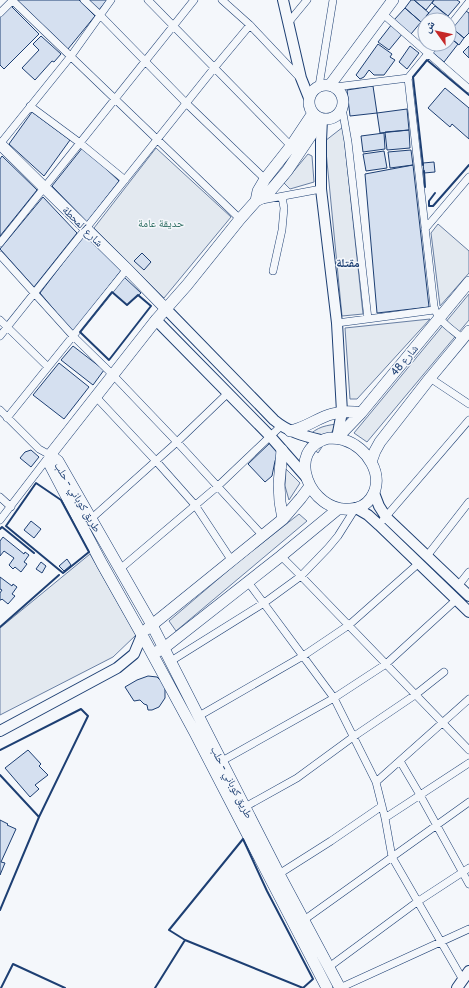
<svg xmlns="http://www.w3.org/2000/svg" width="469" height="988" viewBox="0 0 469 988" font-family="Cabin,'Noto Naskh Arabic',sans-serif">
<style>
.green{fill:#e3e9f0;stroke:#687fa3}
.building{fill:#d5e0f0;stroke:#1d3f73}
.lines{fill:none;stroke-linecap:round;stroke-linejoin:round}
.street-casing{stroke:#1d3f73;stroke-width:8}
.secondary-casing{stroke:#1d3f73;stroke-width:12}
.primary-casing{stroke:#1d3f73;stroke-width:12}
.street{stroke:#f4f7fb;stroke-width:7}
.secondary{stroke:#f4f7fb;stroke-width:10}
.primary{stroke:#f4f7fb;stroke-width:11}
.wall{stroke:#1d3f73;stroke-width:2}
.labels{text-anchor:middle;stroke-width:3;stroke-linejoin:round;paint-order:stroke}
.park-label{font-size:11px;fill:#2c6c60;stroke:#f4f7fb}
.street-label{font-size:11px;fill:#1d3f73;stroke:#f4f7fb}
.neighbourhood-label{font-size:12px;font-weight:bold;fill:#1d3f73;stroke:#f4f7fb}
</style>
<rect width="100%" height="100%" fill="#f4f7fb"/>
<path class="green" d="M343 127 363 314 342 316 325 141Z
M156 148 231 217 164 298 94 228Z
M308 154 312 156 314 182 290 189 284 183Z
M438 224 469 251V273L440 306 431 233Z
M469 294V320L367 442 354 433Z
M430 319 357 399H350L345 328Z
M337 424 318 453 304 440C315 429 320 426 337 424Z
M286 469 300 483 289 500 285 486Z
M299 514 307 521 176 631 169 621 237 563Z
M90 554 136 635 113 657 0 715V628Z"/>
<path class="building" d="M17 0H79L95 16 68 49Z
M89 0H107L99 10Z
M411 0H414L429 13 421 22 405 8Z
M414 0H434L426 10Z
M434 0H457L460 2 448 16 432 3Z
M11 6 39 34 4 69 0 65V17Z
M435 6 450 18 449 20H431L426 16Z
M405 8 421 22 411 34 394 20Z
M466 11 469 13V33L464 38 452 28Z
M392 24 403 33 389 50 378 42Z
M452 28 464 38 459 45 449 37V32Z
M41 36 61 54 54 62 52 61 35 80 22 68 39 50 33 44Z
M449 37 458 44 444 62 432 52 439 44H449Z
M378 44 392 54 390 57 395 60 384 75H374L369 70 364 77 360 79 356 75Z
M410 46 419 53 407 69 399 62Z
M469 46V58L463 52Z
M373 86 377 113 350 116 347 90Z
M445 88 469 108V139L452 124 450 127 428 108Z
M407 109 409 130 380 133 377 113Z
M32 112 70 140 44 176 9 144Z
M409 130 410 148 387 150 385 132Z
M384 133 385 149 363 152 361 136Z
M83 147 119 181 87 222 52 186Z
M411 150 413 165 390 168 388 152Z
M384 151 387 168 366 171 363 154Z
M2 156 37 190 0 236V159Z
M434 162 435 172 424 173 423 163Z
M413 165 429 307 377 313 365 174Z
M43 197 77 233 34 287 0 249Z
M85 234 123 268 73 332 40 293Z
M142 253 151 262 144 270 134 261Z
M124 277 141 293 127 305 112 292Z
M73 346 104 370 93 385 61 360Z
M59 363 89 387 64 419 33 395Z
M271 442 279 450 275 461 272 476 265 482 248 464Z
M31 450 39 457 31 467 20 458 25 452Z
M31 521 41 529 34 538 24 530Z
M3 537 24 554 25 552 29 555 24 562 27 564 21 572 15 567 13 569 9 565 14 558 4 551 0 556V541Z
M67 559 71 565 64 571 59 566Z
M41 562 46 566 42 573 36 569Z
M0 577 12 586 13 584 17 587 12 594 15 596 8 604 2 599 1 600H0V593L2 590 0 589Z
M148 676 157 677 162 682 165 687V698L159 707 152 710H148L147 705 144 704 140 700 134 701 125 687 137 680Z
M28 750 41 764 39 766 48 775 35 785 39 789 30 797 5 768Z
M0 820 8 824 7 825 16 829 1 862 5 863 0 875Z"/>
<g class="lines">
<defs>
<path id="street" d="M12 0 240 219
M84 0 100 15 186 103 265 179
M148 0 291 146
M222 0 250 25 300 78
M0 13 13 0
M383 14 469 89
M288 23 307 0
M449 27 469 2
M408 78 434 306C437 321 452 329 463 339
M319 86 333 0
M335 87 408 78 436 44
M30 106 80 143 125 180
M342 108 348 142 368 319
M0 144 71 56 111 0
M262 200 321 189
M425 229 469 177
M0 243 194 0
M0 255 73 336 113 375 177 442 263 536
M273 271 282 230 284 208 282 197
M0 320 48 367
M337 323 375 318 434 310
M0 336 215 67 250 25
M430 378 469 404
M96 397 156 461 195 505 232 561
M0 410 39 449 50 455 0 520
M7 418 127 269
M0 497 11 507
M92 518 177 442 228 393
M383 520 469 420
M281 556 301 576 469 750
M427 556 469 502
M120 569 218 486 281 426
M248 582 334 698 376 782 385 818 392 857 463 980
M458 586 469 572
M171 661 264 603 301 576 328 548 338 536 355 509
M199 716 303 656 349 625 419 563
M222 761 334 698 386 664 456 600
M400 761 420 795 469 884
M376 782 469 699
M245 807 297 778 353 737 415 695 444 672
M385 818 469 763
M279 874 331 841 382 806
M304 920 469 802
M329 967 417 902 469 868
M340 988 469 929"/>
<path id="secondary" d="M283 0 301 78 309 98
M322 119 321 141V189L337 323 342 412 337 438
M166 309 274 420C288 432 304 436 321 440
M156 320 270 436 306 477
M374 493 379 506 386 517 469 596
M356 508 368 515 379 525 469 612
M0 731 117 668 134 654 142 635
M457 988 469 971"/>
<path id="primary" d="M309 102a17 17 0 1 1 34 0a17 17 0 1 1-34 0Z
M330 85 393 0
M0 144 127 269 166 309
M256 201 258 191 265 179 291 146 313 113
M290 431C306 428 317 418 332 414 342 411 351 411 361 413
M329 438C334 438 339 438 344 440 367 447 386 476 371 498 366 505 358 509 350 509 310 513 283 449 329 438Z
M337 438 361 413 469 282
M282 450 279 484 280 502 283 519
M50 455 58 461 152 625 279 874 340 988
M50 455V465L102 564 142 635 195 733 327 988
M50 455 156 320 187 285 240 219 256 201 266 196 287 171 322 119
M371 462 375 451 380 442 430 378 469 331
M147 629 283 519 301 498 310 486
M158 651 164 648 281 556 338 509"/>
</defs>
<use href="#street" class="street-casing"/>
<use href="#secondary" class="secondary-casing"/>
<use href="#primary" class="primary-casing"/>
<use href="#street" class="street"/>
<use href="#secondary" class="secondary"/>
<use href="#primary" class="primary"/>
<path class="wall" d="M423 165 413 77 427 60 469 95
M424 171 425 187
M435 193 429 201V206H433L469 165
M112 292 127 305 138 295 151 306 109 360 80 332Z
M36 483 61 500 89 552 63 573 6 526Z
M0 529 2 527 34 553
M0 627 59 575
M0 750 81 709 88 716 39 817 0 775
M0 910 39 817 38 816
M1 988 13 964 65 988
M155 988 185 940 303 988 313 979 267 891 243 839 169 930 185 940 303 988"/>
</g>
<g class="labels">
<g class="park-label">
<text x="161" y="227">حديقة عامة</text>
</g>
<g class="street-label">
<text transform="translate(83 226) rotate(45)" y="4">شارع المحطة</text>
<text transform="translate(404 360) rotate(-50)" y="4">48 شارع</text>
<text transform="translate(78 497) rotate(59)" y="4">طريق كوباني - حلب</text>
<text transform="translate(232 782) rotate(63)" y="4">طريق كوباني - حلب</text>
</g>
<g class="neighbourhood-label">
<text x="348" y="267">مقتلة</text>
</g>
</g>
<g transform="translate(437 32) rotate(303)"><circle r="19" fill="#f4f7fb" stroke="#9eadc5"/>
<path d="M0-3L7 15L0 10L-7 15Z" fill="#c62828"/>
<text y="-6" font-size="11" font-weight="bold" text-anchor="middle" fill="#1d3f73">ش</text>
</g>
</svg>
